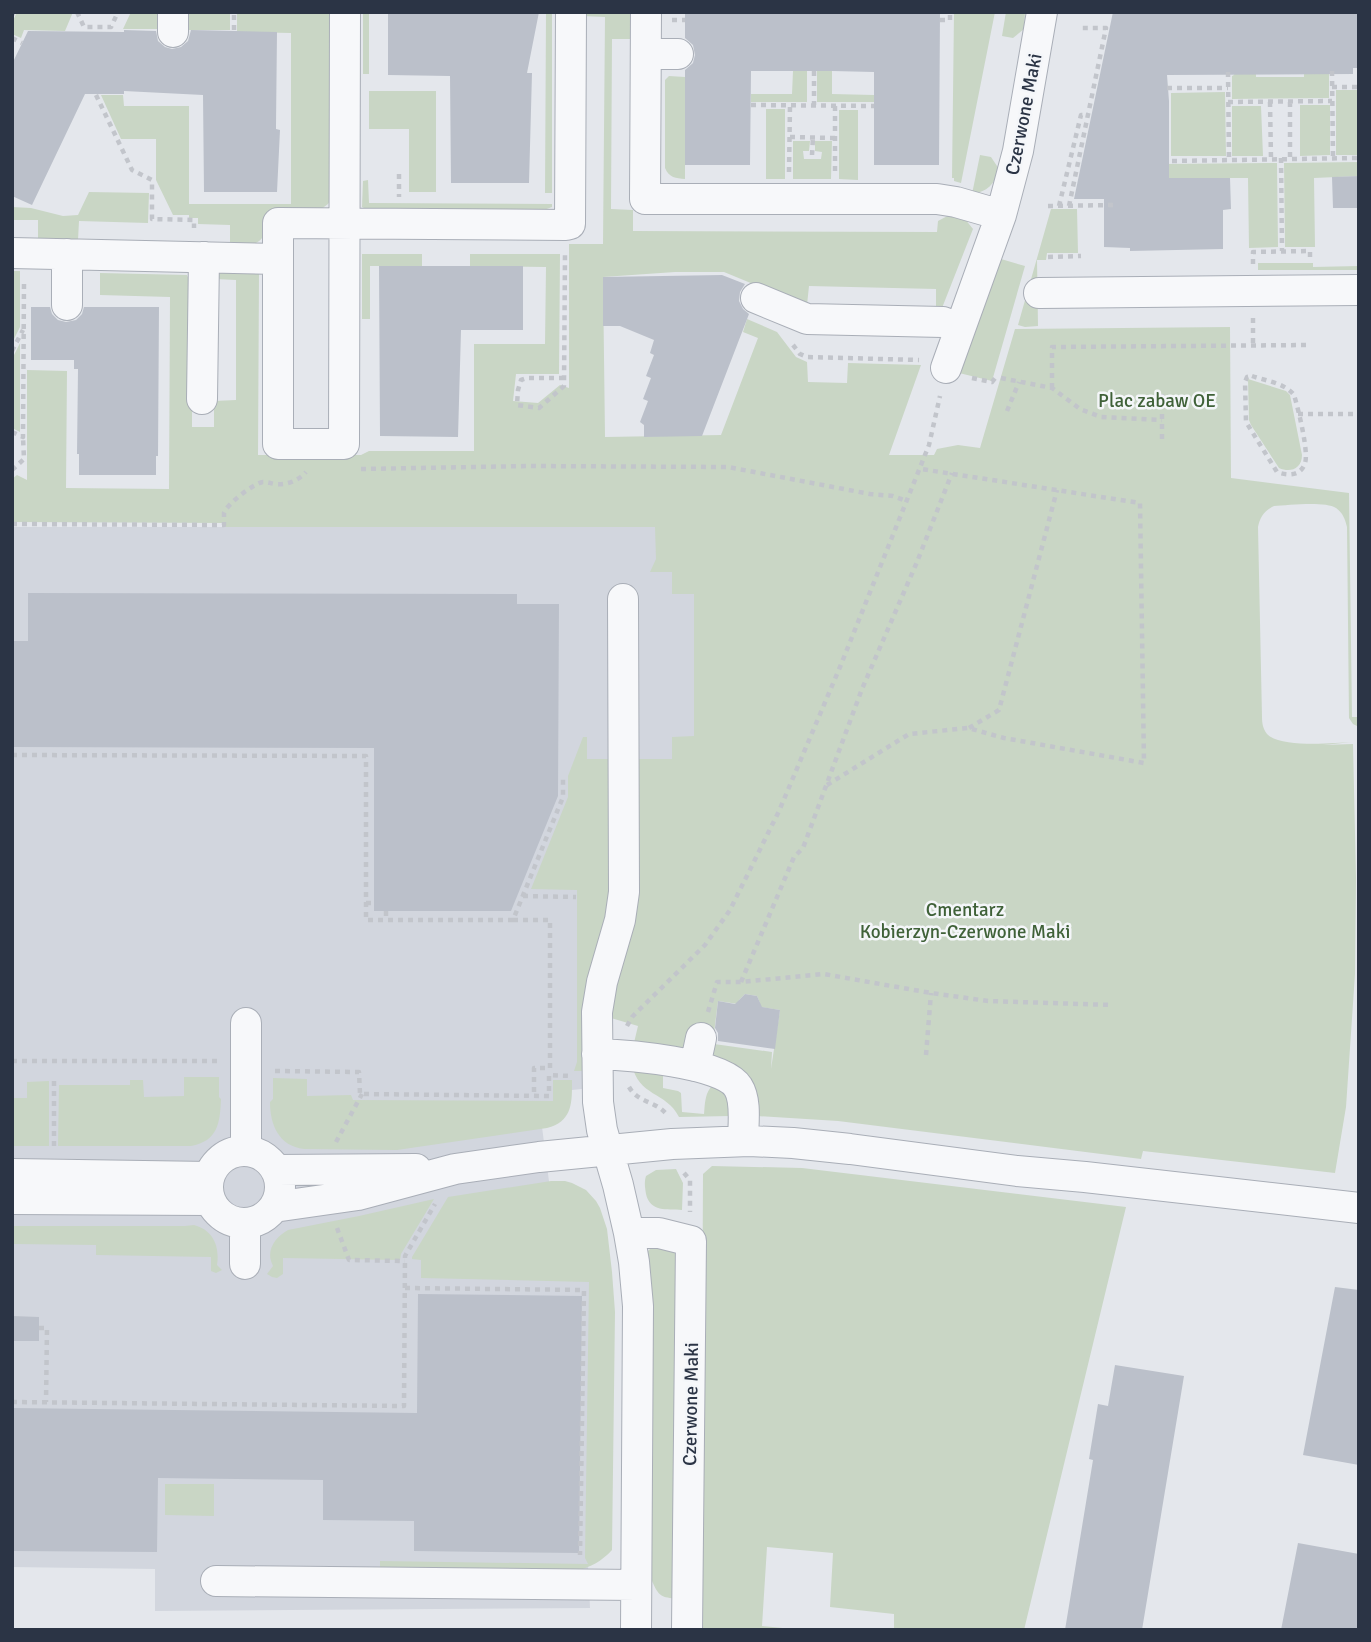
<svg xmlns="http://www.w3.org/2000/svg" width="1371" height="1642" viewBox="0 0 1371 1642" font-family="Signika,sans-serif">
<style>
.built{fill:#d2d6de}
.green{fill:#c9d6c5}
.building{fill:#bbc0ca}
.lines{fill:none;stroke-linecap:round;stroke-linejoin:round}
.minor-casing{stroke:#a9aeb7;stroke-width:32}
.path{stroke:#c2c5cb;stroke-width:4.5;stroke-dasharray:5 5;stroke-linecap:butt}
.minor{stroke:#f7f8fa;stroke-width:30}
.labels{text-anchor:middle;stroke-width:5;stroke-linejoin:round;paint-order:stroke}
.street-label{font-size:19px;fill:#2b3445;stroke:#f4f6f9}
.park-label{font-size:19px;fill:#3f6138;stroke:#f4f6f9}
</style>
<rect width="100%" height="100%" fill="#e4e7ec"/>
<path class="built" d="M12 527H655L749 545 742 721 613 1018 611 1086 562 1091 541 1119 551 1197 598 1285 588 1565 590 1608 155 1611V1569L12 1567Z"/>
<path class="green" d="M17 12H73L65 31 24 30 21 38 12 34V23Z
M131 12H160V29H123Z
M186 12H230V30H186Z
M237 12H333L332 197 328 204 320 210 267 211C266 245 261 244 230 247V225L198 224V218H189V215H173L156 180V139H121L101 95H123L124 106H189V204H291V33L237 32Z
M363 12H369V74H363Z
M583 12 634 13V39H612L611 209 633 210V231L937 232 938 221 953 213 965 219 973 229 942 308 936 310V289L809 286 807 305 782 296 724 272H675L603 277 605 437 721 435 758 338 743 332 747 319 777 332 796 357 807 362 808 382 847 383 848 363 921 365 889 455H934L937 449 958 445 980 448 1015 329 1230 327 1231 478 1349 493 1352 717H1359V727L1353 724 1349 718 1347 527C1345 519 1343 513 1336 508 1326 501 1288 505 1274 506 1265 510 1260 517 1258 527L1262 717C1262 723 1263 729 1267 734 1280 748 1333 743 1352 742L1323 745 1353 744 1356 878 1355 974 1346 1107 1335 1173 1143 1151 1141 1159 838 1121 756 1116 710 1055 714 1044 772 1052 771 1069 780 1010 760 1007V1003L757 996 745 994 739 1000 738 1004 718 1001 713 1041 684 1052 633 1047 638 1026 611 1018 638 759H672V737L694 736V594H672V572H650L656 559 655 527H224L223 523 12 522V479L17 475 27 480V370L67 371 66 488 169 489 170 297 100 295V273L187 275 192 286V427H214V401L236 400V280L215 279V275L221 271 259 273 258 455H361L369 451H474V344H545L546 267 470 266V254H560L559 374H516L513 401 538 403 560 385 569 388V244H603L605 17 582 16Z
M954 12H995L961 183 954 181V178H952Z
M1006 12H1025L1024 29 1013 38 1002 36Z
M546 13H552V193H545Z
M793 71H807V102H751V94H792Z
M817 71H832V94L874 95V102H817Z
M1256 71V77H1304V72L1329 71V98L1232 99V76L1234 75 1235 72Z
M669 76 685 77V179C676 178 669 178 665 168V80Z
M1336 90H1359V155H1336Z
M369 91H436V192H409V129H369Z
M1225 92 1226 156H1171V93Z
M1300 105H1330V155L1300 156Z
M1232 106H1261L1263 156H1232Z
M766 109H785V179H766Z
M839 110H858V180L839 179Z
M793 141H810L809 151H803L804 159H821L822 152 815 151V141H832L831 179H793Z
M980 155 991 157 999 169C995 184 987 192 972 194Z
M1359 162V176L1314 178 1315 247H1285L1284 163Z
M1277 163 1278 247 1249 248 1248 178H1164L1165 164Z
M368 180 369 203 552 204V207L544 210H368L362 207 363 181Z
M89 192 149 193 148 223 79 221 78 240 38 239V220H12V207L31 208 63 216 78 215Z
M1051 209H1077L1078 253H1047L1046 260H1037L1038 326 1025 327 1018 325Z
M362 254H422V266H370V319H362Z
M1001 259 1025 266 992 381 955 372 979 318Z
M1258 263H1313V267L1359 266V270H1258Z
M12 271H20V327L12 343Z
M20 343V432L12 428V359Z
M1248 379 1286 391 1290 395 1302 455C1302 469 1290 473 1279 468L1251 425 1249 420Z
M583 737H587V759H610V889L583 1071H574L577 1062V890L531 889 568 797V776Z
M632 1064 663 1074V1088L678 1091 681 1093 682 1112 704 1114C705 1103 705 1092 713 1085L728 1087 730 1116 679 1117C666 1091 638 1097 632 1064Z
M184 1077H219V1097L221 1099C220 1123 218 1141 191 1146H58L59 1085H130V1080H143L144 1097 184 1096Z
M273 1078 307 1079V1096L351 1095 353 1100 553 1101V1080H572C572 1102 573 1121 547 1128L397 1150 304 1149C279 1146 270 1125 270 1102L273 1099Z
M49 1081V1146H12V1098H27V1082Z
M712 1166 802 1168 1126 1207 1024 1630H894V1614L830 1607 833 1553 767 1547 762 1626 803 1630H699L701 1597 703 1174Z
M676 1169 683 1183 682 1210C667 1209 650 1212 646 1194 645 1187 644 1183 646 1176L656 1170Z
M551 1181H565L572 1183 586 1190 596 1201 600 1208 607 1229 612 1272 615 1312 612 1550C602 1561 591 1567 576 1571L380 1569V1561L588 1564 585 1558 589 1282 421 1278V1260L412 1259V1257L448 1197Z
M434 1199 401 1254 400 1260 283 1258V1274L277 1278 272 1277 267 1274 273 1266C265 1251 275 1237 288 1230L359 1216Z
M194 1225C213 1230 220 1246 217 1265L222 1270 216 1273 211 1271V1257L96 1255V1245L12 1244V1226H185Z
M655 1244 678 1253V1599C661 1597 659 1597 652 1581L651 1303 647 1252Z
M165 1484H214V1516L165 1515Z"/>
<path class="building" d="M388 12H539L527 73H532L529 183H451L450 76 388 75Z
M1113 12H1359V68H1353V74L1167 75 1169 101V178H1230L1231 209 1223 210V249L1130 251V248L1104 247V199H1074Z
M685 13H940L939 165H874V72L832 71H751L750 165H685V70L693 63 695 55 693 45 685 38Z
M124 30 156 31 158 41 165 47 172 49 181 47 188 41 191 30 277 32 276 125V129L280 130 277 192H204L203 95 124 91V94H85L32 205 12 196V64L28 31 124 32Z
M1359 176V208H1333L1332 177Z
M379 266H523V330H461L458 437 380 436Z
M722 275 745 284 740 292 739 301 743 309 749 314 702 436 644 437V425L640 422 648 401 643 399 651 378 646 376 654 355 650 353 654 340 620 326H603V277Z
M31 307H50L52 314 58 320 66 322 76 320 82 314 84 307H159L158 456H156V475H79V454H77L78 369H74V360H31Z
M28 593 517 594V604H559L558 796 511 911H374V748L12 747V641H28Z
M745 994 757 996 762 1007 780 1010 775 1049 718 1041V1033L715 1028 718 1001 735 1004Z
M1335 1287 1359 1290V1465L1303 1455Z
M418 1294 582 1296 579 1553 414 1551V1521L323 1520V1480L158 1478 157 1552 12 1551V1408L417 1413Z
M12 1316 39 1317V1341H12Z
M1115 1365 1184 1376 1142 1630H1065L1093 1460 1089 1459 1098 1404 1108 1406Z
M1298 1543 1359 1554V1630H1281Z"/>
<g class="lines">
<defs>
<path id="minor" d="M173 12V32
M345 12 344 444H278V223L566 225 570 224 571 12
M646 12 645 199H937L956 202 1001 215
M646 54H678
M12 253 278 259
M67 254V305
M1039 293 1359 290
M756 298 807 319 943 322 959 328
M946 368 1001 215 1018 151 1042 12
M202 399 204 257
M623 599 624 892 620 920 602 982 597 1012 598 1102 602 1130 618 1185 629 1233 634 1262 638 1306 636 1630
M246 1023V1150
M597 1054C626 1055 723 1062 738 1087 747 1101 743 1125 743 1141
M695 1066 701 1038
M208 1187a36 36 0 1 1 72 0a36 36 0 1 1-72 0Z
M277 1170 416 1169
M12 1174 209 1177
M12 1199 210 1200
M274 1207 358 1195 455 1169 539 1157 672 1144 749 1141 793 1143 850 1149 1017 1171 1085 1177 1359 1208
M245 1223V1264
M629 1233H659L691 1241 687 1630
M216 1581 636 1585"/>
</defs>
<use href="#minor" class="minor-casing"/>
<path class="path" d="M77 12 84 27H111L118 12
M813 12V13
M12 15 14 12
M672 20H685
M940 20H950V12
M234 30V12
M12 38 22 43
M814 71V105
M1332 71 1333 158
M1228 72 1229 160
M1332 87H1359
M1167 88H1228
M96 95 132 170 152 180V219L194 220V228
M1228 102 1332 101
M1270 102 1271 159
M1290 102V158
M751 105 874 106
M835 106V171
M790 137 835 138
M812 155 813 137
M1281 158 1282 251
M1172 161 1359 158
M789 172 790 105
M399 174V197
M1048 206 1116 205
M1059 206 1081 115H1088
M1069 206 1106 28H1079
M1048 257 1081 256
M1253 264V252L1310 251V259H1307
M1253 318V345
M793 345 800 354 807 357 919 360
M12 351 23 330
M1252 376C1266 381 1285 383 1294 395 1298 408 1309 452 1305 463 1301 476 1288 476 1277 472L1246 422 1245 382 1247 377Z
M564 378H527L521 380 518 390 517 405 539 408 564 386 565 253
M972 378 992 382 996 377
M1001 378 1052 388 1080 409 1101 417 1162 420
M1052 388V347L1310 345
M1162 394V443
M1007 411 1019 382
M1298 414H1359
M12 432 23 437 24 282
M361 469 529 466 728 467 870 494 893 496 906 501
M12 470 24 459 23 437
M12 524 224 525C224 524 224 514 224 513 227 504 254 483 263 482 269 482 269 483 275 484 287 485 298 481 306 472
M969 728 999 710 1057 490
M12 755 366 756V920H513L563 797V779
M827 785 909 734 968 728 1004 738 1144 763 1140 503 921 469
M523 896 576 897
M366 903H374
M386 911V920
M513 920H550V1068H534V1096
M741 982 794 857 803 848 862 689 917 562 952 473
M708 1012 717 982H741L824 974 931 993 988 1001 1112 1005
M627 1026 632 1017 640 1009 705 945 730 910 779 811 840 667 929 445 940 396
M926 1055 931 993
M12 1061H217
M275 1071 359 1072 360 1094 549 1096V1075L571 1076
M54 1081V1148
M629 1087C639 1104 656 1100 668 1116
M336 1142 362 1094
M684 1173 690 1180V1212
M337 1228 349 1260 405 1261
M405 1288 584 1290 580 1555
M39 1328H47L46 1402
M12 1402 404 1406 405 1256 435 1204"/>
<use href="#minor" class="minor"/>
</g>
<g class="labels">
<g class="street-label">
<text transform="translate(1023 114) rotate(-79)" y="7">Czerwone Maki</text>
<text transform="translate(690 1404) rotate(-89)" y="7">Czerwone Maki</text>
</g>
<g class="park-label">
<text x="1157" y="407">Plac zabaw OE</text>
<text x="965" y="916">Cmentarz<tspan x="965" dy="22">Kobierzyn-Czerwone Maki</tspan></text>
</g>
</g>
<rect width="1371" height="1642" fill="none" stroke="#2b3445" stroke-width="28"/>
</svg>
